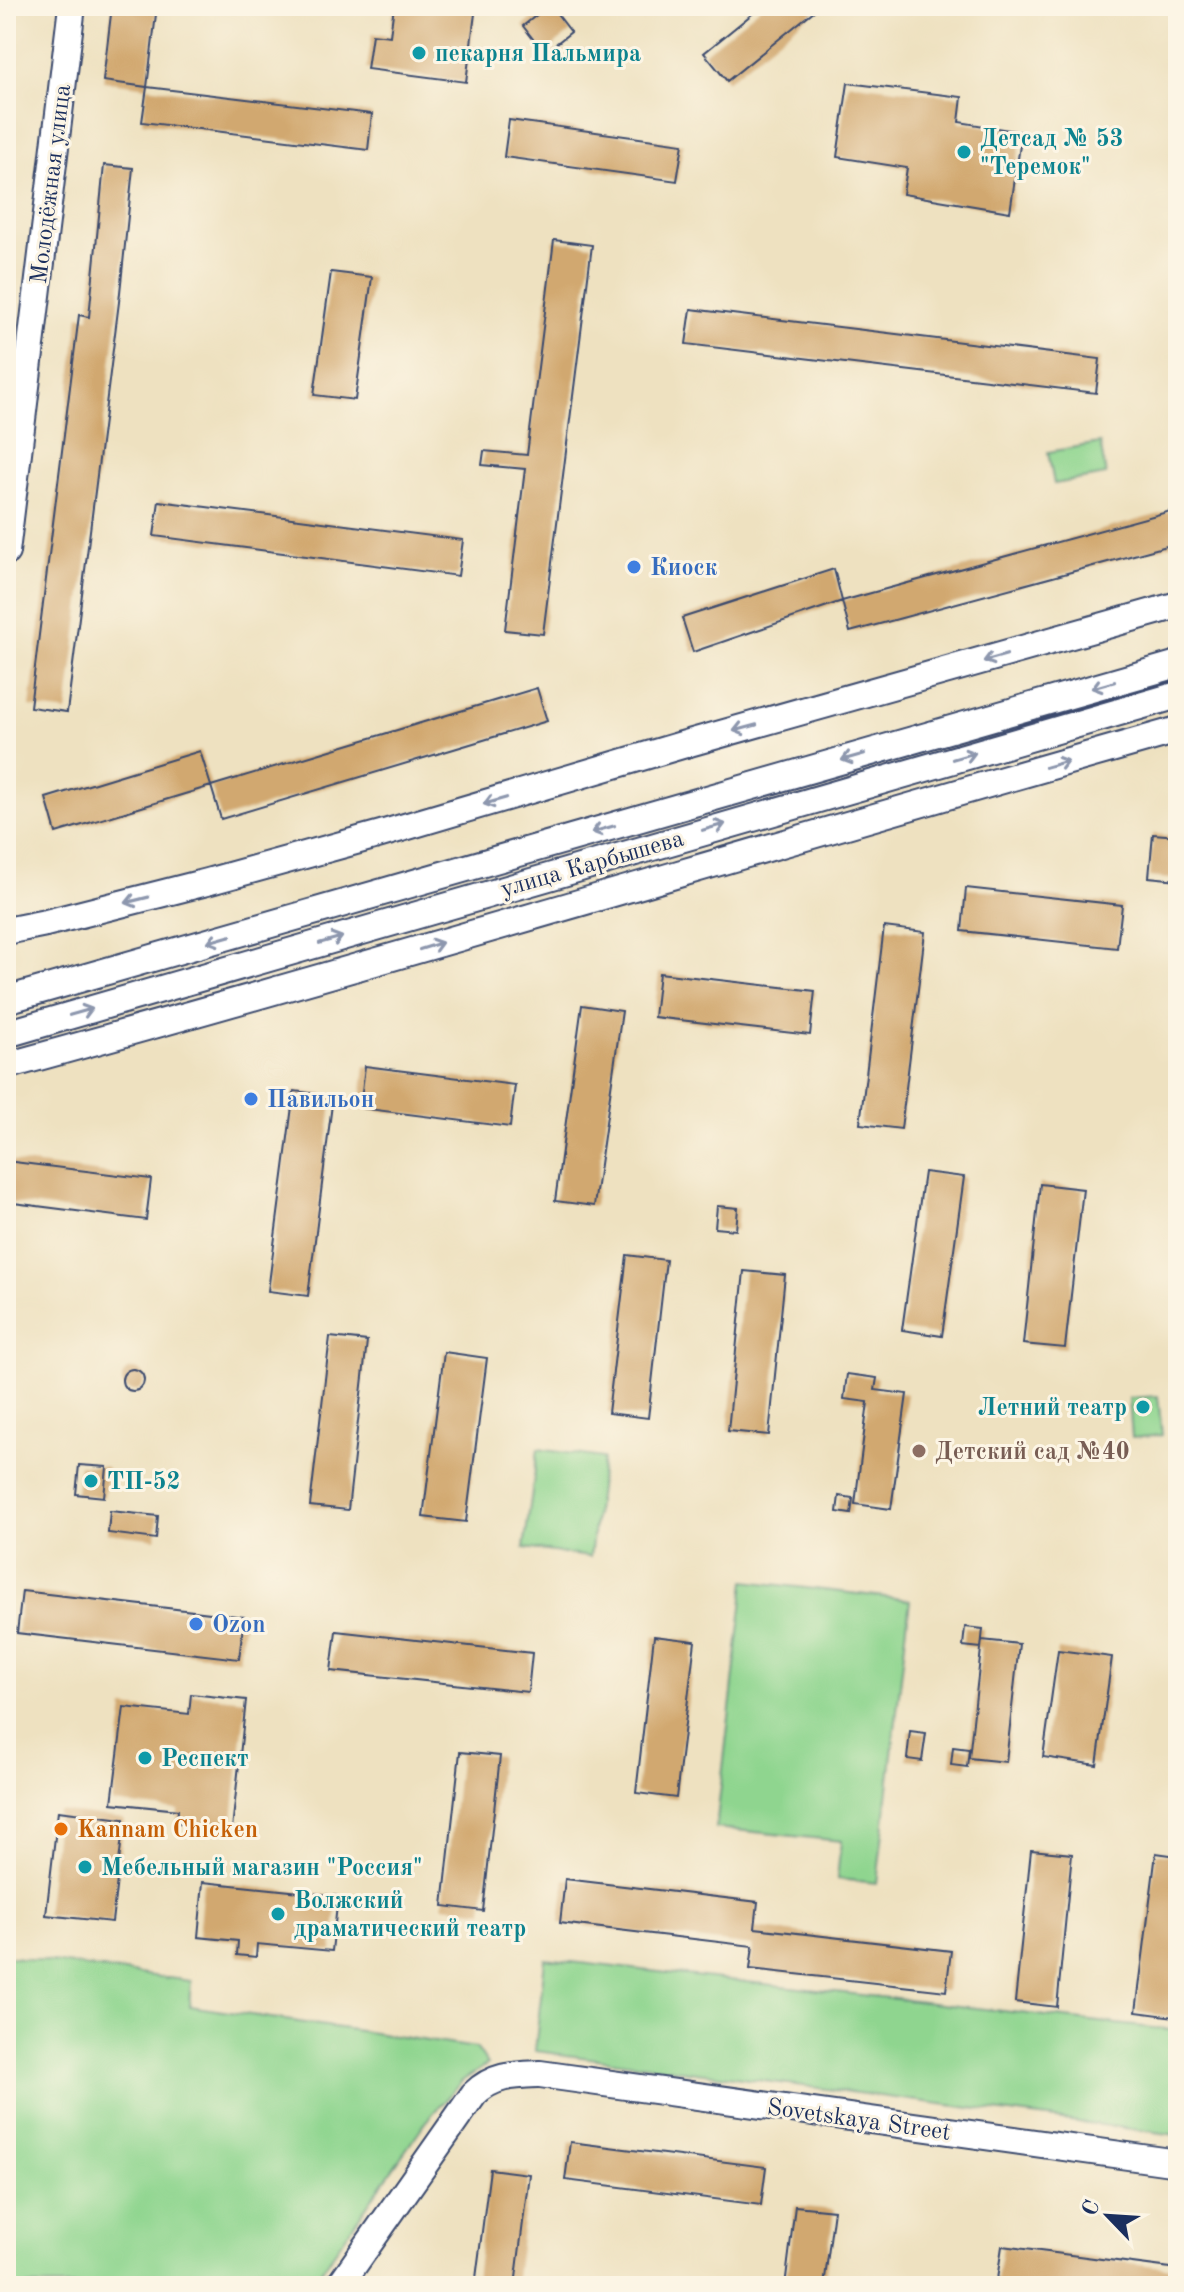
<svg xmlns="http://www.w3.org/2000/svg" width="1184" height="2292" viewBox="0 0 1184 2292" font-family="'Old Standard TT',serif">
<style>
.green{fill:#8fd58f;stroke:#558276;stroke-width:2}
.building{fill:#d1a86f}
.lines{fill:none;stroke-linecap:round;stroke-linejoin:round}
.minor-casing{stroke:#3b4a6d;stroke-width:30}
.minor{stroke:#fff;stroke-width:26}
.oneway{stroke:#8d97ae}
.culture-dot{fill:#0f9aa8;stroke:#fcf5e5;stroke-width:3}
.shop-dot{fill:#3f7fe0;stroke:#fcf5e5;stroke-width:3}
.education-dot{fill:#8d6e63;stroke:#fcf5e5;stroke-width:3}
.food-dot{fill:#e8710a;stroke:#fcf5e5;stroke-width:3}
.labels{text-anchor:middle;stroke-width:6;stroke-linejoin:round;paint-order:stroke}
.culture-label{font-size:24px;font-weight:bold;fill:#0d838f;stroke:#fcf5e5;text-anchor:start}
.street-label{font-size:24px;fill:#1b2f5e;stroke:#fcf5e5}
.shop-label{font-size:24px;font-weight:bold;fill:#366cbe;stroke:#fcf5e5;text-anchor:start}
.education-label{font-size:24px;font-weight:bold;fill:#785e54;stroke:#fcf5e5;text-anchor:start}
.food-label{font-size:24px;font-weight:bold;fill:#c56008;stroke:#fcf5e5;text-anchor:start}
</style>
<rect width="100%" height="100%" fill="#fcf5e5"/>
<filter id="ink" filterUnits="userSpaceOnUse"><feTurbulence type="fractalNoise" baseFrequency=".0125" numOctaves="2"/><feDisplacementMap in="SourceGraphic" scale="16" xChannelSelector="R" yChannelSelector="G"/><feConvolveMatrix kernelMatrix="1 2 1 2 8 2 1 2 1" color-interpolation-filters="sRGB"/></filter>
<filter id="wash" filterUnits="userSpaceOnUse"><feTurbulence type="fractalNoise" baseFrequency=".006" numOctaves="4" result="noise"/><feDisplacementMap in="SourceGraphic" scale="32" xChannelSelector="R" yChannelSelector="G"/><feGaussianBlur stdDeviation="1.8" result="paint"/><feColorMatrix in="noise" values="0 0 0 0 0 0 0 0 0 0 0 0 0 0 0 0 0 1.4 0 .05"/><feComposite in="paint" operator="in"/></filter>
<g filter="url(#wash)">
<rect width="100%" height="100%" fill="#eee1c0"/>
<path class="green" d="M1100 443 1106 475 1054 484 1048 452Z
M1158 1396 1162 1435 1132 1438 1129 1398Z
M538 1449 603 1458 590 1557 524 1548Z
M745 1581 910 1600 877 1883 837 1879 841 1841 716 1828Z
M6 1956 191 1981 189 2006 476 2048 488 2064 462 2081 426 2121 311 2286H6Z
M545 1959 1178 2031V2135L535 2051Z"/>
<g id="blocks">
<path class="building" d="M112 6H157L147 87 103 81Z
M394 6H476L466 82 367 69 372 34 390 36Z
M548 6H551L571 32 544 53 523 26Z
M762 6H820L727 81 704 53Z
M848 83 962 97 959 122 1022 132 1010 212 903 194 907 168 837 157Z
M147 87 372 114 368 150 142 122Z
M509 120 683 144 677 181 504 157Z
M104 165 133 168 119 302 67 712 30 707 79 315 89 317Z
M554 240 592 245 543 634 505 630 525 469 482 465 484 451 527 455Z
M331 272 372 277 355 400 314 395Z
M691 309 1100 359 1096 393 686 344Z
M159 501 463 540 458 576 154 536Z
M1178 509V543L850 632 842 601Z
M834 569 842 601 693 652 682 618Z
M537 688 547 721 221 819 211 786Z
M200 751 211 786 56 833 46 798Z
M1153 834 1178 836V880L1149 877Z
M966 888 1122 905 1117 948 962 931Z
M884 927 925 932 901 1129 860 1124Z
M659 973 815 991 810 1035 654 1017Z
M582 1005 622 1011 594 1206 555 1201Z
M365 1066 515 1085 510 1127 360 1108Z
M294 1091 333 1096 308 1296 268 1291Z
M6 1161 151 1179 146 1220 6 1202Z
M924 1172 964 1177 942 1336 902 1330Z
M1040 1184 1083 1189 1065 1348 1023 1344Z
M717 1206 738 1208 736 1230 715 1228Z
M627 1255 666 1260 648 1418 608 1413Z
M744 1271 785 1275 769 1435 728 1431Z
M330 1337 367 1341 348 1510 310 1506Z
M444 1352 487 1358 466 1522 423 1517Z
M122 1380a11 11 0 1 1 22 0a11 11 0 1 1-22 0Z
M847 1374 877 1378 875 1390 907 1394 891 1509 855 1504 868 1402 844 1399Z
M79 1465 107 1467 104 1497 76 1494Z
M839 1496 853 1498 851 1514 837 1512Z
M110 1511 158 1516 156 1539 108 1533Z
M22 1591 244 1617 239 1659 17 1633Z
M965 1627 983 1629 981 1648 963 1646Z
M336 1631 532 1653 528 1692 331 1671Z
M654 1636 695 1641 676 1798 636 1793Z
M982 1640 1019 1644 1006 1762 969 1758Z
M1058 1650 1112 1657 1097 1765 1043 1757Z
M191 1694 246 1700 232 1829 177 1823 178 1810 112 1803 124 1707 189 1714Z
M910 1731 926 1733 922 1761 907 1759Z
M953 1747 969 1749 967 1767 951 1765Z
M460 1752 500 1756 483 1911 443 1906Z
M58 1811 124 1819 112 1922 46 1915Z
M1031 1850 1072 1854 1057 2007 1015 2002Z
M1156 1853 1178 1856V1988L1174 2017 1136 2012Z
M565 1879 758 1902 755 1928 951 1951 946 1991 750 1969 753 1946 560 1923Z
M203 1882 338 1896 332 1951 257 1944 256 1957 237 1955 238 1941 198 1937Z
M570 2142 766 2167 761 2205 565 2180Z
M490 2169 529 2174 515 2286H475Z
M795 2206 834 2210 824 2286H785Z
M1002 2246 1178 2269V2286H996Z"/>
</g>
</g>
<g filter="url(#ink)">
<use href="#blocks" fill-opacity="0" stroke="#3b4a6d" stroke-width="2"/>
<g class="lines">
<defs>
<path id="minor" d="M6 552 72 6
M6 931 46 923 207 882 381 834 682 745 1178 605
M6 1000 1178 664
M6 1034 1178 695
M6 1066C398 959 787 840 1178 730
M339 2286 474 2094C493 2075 514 2075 540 2074L1178 2163"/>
</defs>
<use href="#minor" class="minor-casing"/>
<use href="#minor" class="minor"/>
</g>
<defs><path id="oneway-shaft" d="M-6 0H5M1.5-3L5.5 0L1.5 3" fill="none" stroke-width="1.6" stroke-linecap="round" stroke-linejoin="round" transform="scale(2)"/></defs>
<g class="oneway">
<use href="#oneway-shaft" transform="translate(995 658) rotate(164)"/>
<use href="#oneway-shaft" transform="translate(1103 685) rotate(164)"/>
<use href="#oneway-shaft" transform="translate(745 728) rotate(165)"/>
<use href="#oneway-shaft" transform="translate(964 756) rotate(-16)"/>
<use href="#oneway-shaft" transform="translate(853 757) rotate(164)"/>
<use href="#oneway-shaft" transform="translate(1057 764) rotate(-16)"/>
<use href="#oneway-shaft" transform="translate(495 801) rotate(164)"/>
<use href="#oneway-shaft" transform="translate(714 827) rotate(-16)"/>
<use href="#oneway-shaft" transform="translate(603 829) rotate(164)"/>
<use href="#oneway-shaft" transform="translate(137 900) rotate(166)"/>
<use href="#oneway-shaft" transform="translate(219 939) rotate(164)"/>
<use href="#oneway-shaft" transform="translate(331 940) rotate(-16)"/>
<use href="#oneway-shaft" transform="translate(431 946) rotate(-17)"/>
<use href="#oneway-shaft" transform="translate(81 1012) rotate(-16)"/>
</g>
</g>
<g class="culture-dot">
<circle cx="419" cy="53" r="8"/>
<circle cx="964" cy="152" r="8"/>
<circle cx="1143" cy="1407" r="8"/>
<circle cx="91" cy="1481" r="8"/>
<circle cx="145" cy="1758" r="8"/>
<circle cx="85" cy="1867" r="8"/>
<circle cx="278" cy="1914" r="8"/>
</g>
<g class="shop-dot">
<circle cx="634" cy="567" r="8"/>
<circle cx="251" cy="1099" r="8"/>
<circle cx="196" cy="1624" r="8"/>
</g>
<circle class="education-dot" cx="919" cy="1451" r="8"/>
<circle class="food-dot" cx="61" cy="1829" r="8"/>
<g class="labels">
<g class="culture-label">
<text x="435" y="61">пекарня Пальмира</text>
<text x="980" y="146">Детсад № 53<tspan x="980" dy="28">"Теремок"</tspan></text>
<text x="1127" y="1415" text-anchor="end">Летний театр</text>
<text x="107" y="1489">ТП-52</text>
<text x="161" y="1766">Респект</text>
<text x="101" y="1875">Мебельный магазин "Россия"</text>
<text x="294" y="1908">Волжский<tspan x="294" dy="28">драматический театр</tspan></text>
</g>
<g class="street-label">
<text transform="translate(50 184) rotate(-83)" y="8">Молодёжная улица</text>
<text transform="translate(592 863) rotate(-16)" y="8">улица Карбышева</text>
<text transform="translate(859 2119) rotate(8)" y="8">Sovetskaya Street</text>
</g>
<g class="shop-label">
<text x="650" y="575">Киоск</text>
<text x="267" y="1107">Павильон</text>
<text x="212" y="1632">Ozon</text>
</g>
<g class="education-label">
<text x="935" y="1459">Детский сад №40</text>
</g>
<g class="food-label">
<text x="77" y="1837">Kannam Chicken</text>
</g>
</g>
<rect width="1184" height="2292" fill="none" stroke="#fcf5e5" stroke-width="32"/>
<g transform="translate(1108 2216) rotate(295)" stroke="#fcf5e5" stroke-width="6" paint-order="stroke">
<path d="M0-6L14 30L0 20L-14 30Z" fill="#1b2f5e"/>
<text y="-12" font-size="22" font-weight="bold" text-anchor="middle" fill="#1b2f5e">С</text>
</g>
</svg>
